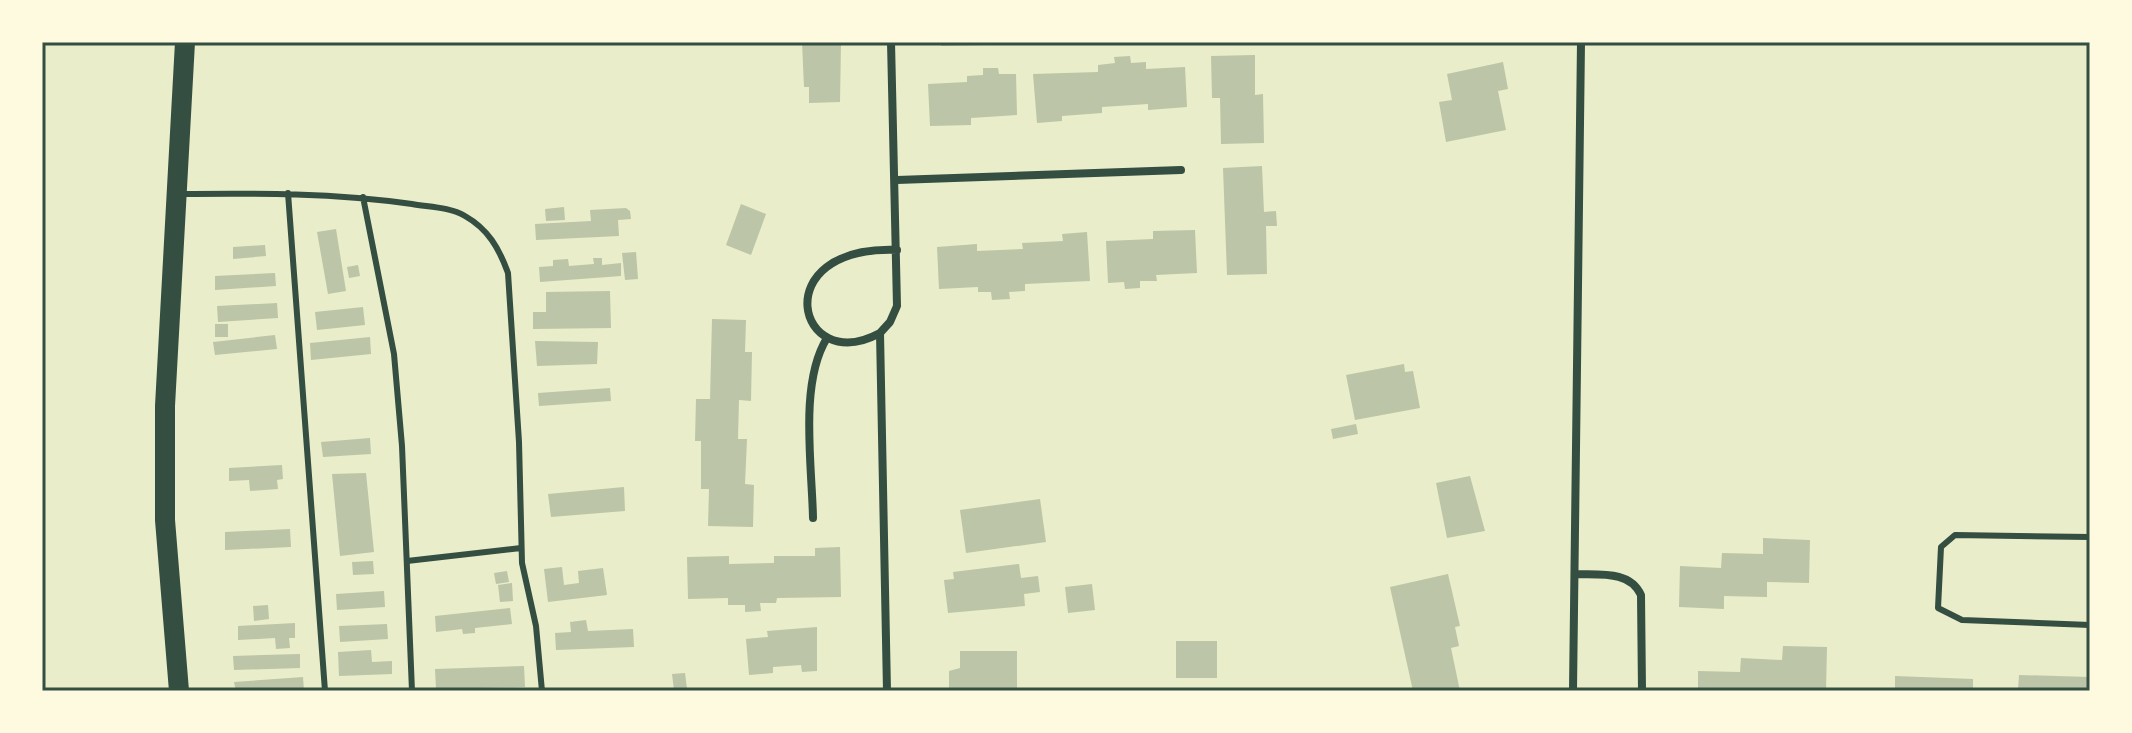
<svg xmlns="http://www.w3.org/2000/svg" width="2132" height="733" viewBox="0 0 2132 733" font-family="Raleway,sans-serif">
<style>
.building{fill:#bcc5a7}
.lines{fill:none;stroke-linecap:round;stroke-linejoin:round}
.service{stroke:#344e41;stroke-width:6}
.minor{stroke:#344e41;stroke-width:8}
.primary{stroke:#344e41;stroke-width:20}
.neatline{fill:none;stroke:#344e41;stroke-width:3}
</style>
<rect width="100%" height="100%" fill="#e9edc9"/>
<path class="building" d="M802 42H841L840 102 809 103V87H804Z
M941 42H986V45L941 46Z
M1255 55V95L1263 94 1264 143 1221 144 1220 98H1212L1211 56Z
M1130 56 1131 63 1146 62V69L1185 67 1187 107 1148 110V104L1102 107V113L1062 116V121L1037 123 1033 74 1098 72V65L1115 63 1114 57Z
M1503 62 1508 89 1498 91 1506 130 1446 142 1439 102 1452 100 1447 74Z
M983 68H998L999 74H1016L1017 115 971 118V125L930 126 928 84 967 82V76L983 75Z
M1262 166 1264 212 1276 211 1277 226H1266L1267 274 1227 275 1223 168Z
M741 204 766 214 751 255 726 245Z
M564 207 565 220 546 221 545 209Z
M626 208 630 211 631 219 618 220 619 236 536 240 535 224 591 221 590 210Z
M336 229 346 291 328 294 317 232Z
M1195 230 1197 273 1156 275 1157 281H1140V288L1125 289 1124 282 1108 283 1106 241 1153 239V231Z
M1087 232 1090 281 1025 284V291L1009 292 1010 299 992 300 991 292H978V287L939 289 937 247 977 244V251L1023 249 1022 243 1063 241 1062 234Z
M265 245 266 256 233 259V247Z
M636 252 638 279 625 280 622 253Z
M593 258H602V265L621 263V276L540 282 539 267 553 266V260L568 259 569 266 594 264Z
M358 265 360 276 349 278 347 267Z
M275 273 276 286 215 290V276Z
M610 291 611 328 533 329V312H546V292Z
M277 303 278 318 218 322 217 306Z
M363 307 365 325 317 330 315 312Z
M712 319 746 320 745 352H752L751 401 739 400 738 439H747L745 484 754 485 753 527 708 526 709 489H701V441H695L696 399H710Z
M215 324H228V337H215Z
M275 335 277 349 215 355 213 342Z
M370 337 371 354 311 360 310 343Z
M535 341 598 342 597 364 537 366Z
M1404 364 1405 372 1413 371 1420 408 1355 420 1346 375Z
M610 388 611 401 539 406 538 393Z
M1356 424 1358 434 1333 439 1331 429Z
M370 438 371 454 323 457 321 442Z
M282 465 283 479 277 480 278 489 250 491 249 480 229 481V468Z
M366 473 374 552 340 556 332 474Z
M1470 476 1485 531 1447 538 1436 483Z
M624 487 625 511 551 517 548 494Z
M1040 499 1046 542 966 553 960 510Z
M290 529 291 547 225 550V532Z
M1763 538 1810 540 1809 583 1767 582V597L1724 596V609L1679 607 1680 566 1721 568 1722 553 1763 554Z
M840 547 841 597 777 598 776 603H760L761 611 745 612V605H728V598L688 599 687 557 729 556V564L774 563V556H815V548Z
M373 561 374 574 353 575 352 562Z
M1019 564 1021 578 1038 576 1040 592 1024 594 1025 606 948 613 944 580 954 579 953 572Z
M562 567 564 585 579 583 578 571 603 568 607 595 548 602 544 569Z
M507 571 509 582 496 584 494 573Z
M1448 574 1460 626 1455 627 1459 646 1451 648 1460 691H1413L1390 587Z
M512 583 513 601 500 602 498 585Z
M1092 584 1095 610 1068 613 1065 587Z
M384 591 385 607 337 610 336 594Z
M268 605 269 619 254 621 253 606Z
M510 608 512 624 475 628V633L463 634 462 629 436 632 435 616Z
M586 620 588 631 633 629 634 647 556 650 555 633 571 632 570 622Z
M295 623V638H289L290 648 276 649 275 638 238 640V626Z
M387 624 388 639 340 642 339 626Z
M817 627V671L802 672 801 665 773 667V673L749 675 746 639 768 637 767 631Z
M1176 641H1217V678H1176Z
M1783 646 1827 647 1826 691H1698V671L1740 672 1741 658 1782 660Z
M371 650 372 662 392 661V674L339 676 338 652Z
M960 651H1017V691H949V671L960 668Z
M300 654V668L234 670 233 656Z
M524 666 525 687 436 689 435 669Z
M685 673 687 689 674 690 672 674Z
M2019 675 2090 677V691H2018Z
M1895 676 1973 679V691H1895Z
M303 677 304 691H236L234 682Z"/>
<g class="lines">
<path class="service" d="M288 193 325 691
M179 194C258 193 334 193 412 204 429 207 450 207 465 216 488 229 499 248 508 273L519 442 522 563 536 626 542 691
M363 197 394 354 402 446 412 691
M2090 537 1955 535 1941 547 1938 608 1962 620 2090 625
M407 561 521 548"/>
<path class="minor" d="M897 180 1181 170
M880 333C797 378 764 245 897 250
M813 518C812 465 799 383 827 338
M1575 574C1599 575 1630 570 1641 595L1642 691
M887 691 880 333 890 322 897 306 891 42
M1573 691 1581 42"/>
<path class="primary" d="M179 691 165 520V406L185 42"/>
</g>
<rect width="2132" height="733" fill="none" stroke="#fefae0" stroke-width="88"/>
<rect x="44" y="44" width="2044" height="645" class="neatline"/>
</svg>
